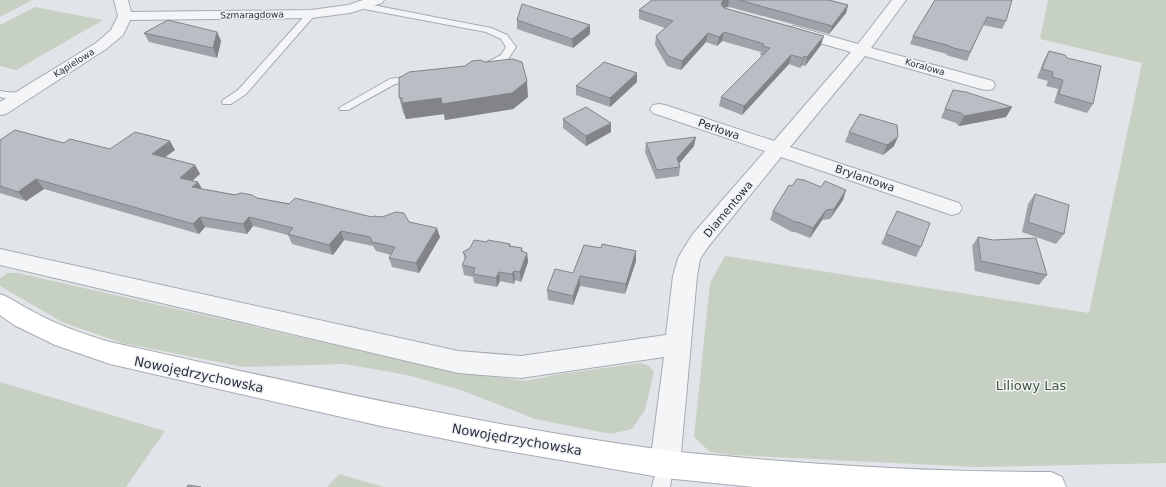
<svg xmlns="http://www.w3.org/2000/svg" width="1166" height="487" viewBox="0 0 1166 487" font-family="'DejaVu Sans',sans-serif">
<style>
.green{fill:#c7d1c3}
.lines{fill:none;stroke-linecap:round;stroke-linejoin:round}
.lane-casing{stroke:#a7abb2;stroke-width:2}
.street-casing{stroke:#a7abb2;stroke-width:2}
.secondary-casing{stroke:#a7abb2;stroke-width:2}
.lane{fill:#f4f5f7;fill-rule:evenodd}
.street{fill:#f4f5f7;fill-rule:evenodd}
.secondary{fill:#fff;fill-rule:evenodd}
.wall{fill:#9fa3a9}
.shaded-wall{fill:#828489}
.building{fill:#b9bdc4;stroke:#828489}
.labels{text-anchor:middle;stroke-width:3;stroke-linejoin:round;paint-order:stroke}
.far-street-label{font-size:9px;fill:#2b323e;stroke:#f1f3f6}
.street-label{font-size:11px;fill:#2b323e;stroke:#f1f3f6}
.near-street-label{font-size:13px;fill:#2b323e;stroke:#f1f3f6}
.near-park-label{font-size:13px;fill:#40583a;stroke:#f1f3f6}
</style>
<rect width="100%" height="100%" fill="#e1e4e8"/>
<path class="green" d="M0 0H32L0 17Z
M1048 0H1166V463L977 467 733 455 710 452 694 437 710 283 725 256 1089 313 1142 63 1040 39Z
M35 7 103 20 16 70 0 66V25Z
M8 273H18L392 358 480 375 525 381 560 374 641 363 649 366 654 372 645 410 632 429 611 434 535 419 464 391 407 375 345 364 243 367 122 343 62 322 0 286V278Z
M0 382 165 431 126 487H0Z
M339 474 384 487H327Z"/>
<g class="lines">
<defs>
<path id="lane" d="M362 3 491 28 507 35 516 47 508 59 486 70H480L478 68 480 66 501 55 506 47 501 39 486 32 359 8 358 6Z
M311 11 314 12 315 14 314 16 246 94 231 104H223L222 102 223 100 238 90 308 12Z
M417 75 422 78 420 80 395 84 348 110H340L339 108 390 79Z
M0 91C8 93 22 91 28 96 22 102 8 99 0 97Z
M665 456 671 458 674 464 670 487H652L659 458Z"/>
<path id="street" d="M114 0H128L131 12 311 10 348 5 363 0H384L382 3 350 13 311 18 130 20 123 35 106 49 6 114 0 115V102L96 43 111 30 118 16Z
M892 0H906L871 48 993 81 995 85 993 89 987 90 981 89 865 56 790 147 959 203 962 208 959 213 952 215 781 157 708 247 700 259 697 276 680 464 675 474 665 478 655 474 650 464 664 357 521 378 458 373 0 265V249L458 351 521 356 666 335 673 276 678 258 692 235 765 151 653 113 650 109 653 105 659 104 665 105 774 141 851 52 789 34 786 31 789 28 794 26 858 44Z"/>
<path id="secondary" d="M0 294C12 298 21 306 32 311 57 325 83 334 110 342 294 383 478 425 664 450 691 454 718 455 745 458 847 467 949 472 1051 472L1062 477 1066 487H754L665 478 490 448 381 426 110 364 55 345 14 325 0 315Z"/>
</defs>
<use href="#lane" class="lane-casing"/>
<use href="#street" class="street-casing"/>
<use href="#secondary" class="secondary-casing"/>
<use href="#lane" class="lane"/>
<use href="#street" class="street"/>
<use href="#secondary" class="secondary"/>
</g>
<path class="wall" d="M652 0H829L848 5 846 13 829 34 733 8 728 7 724 8 821 45 805 66 802 65 800 68 789 64 742 115 719 106 721 97 763 56 760 55 761 52 722 41 717 46 706 42 681 70 667 66 655 45 656 36 665 28 639 19V10Z
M935 0 1006 21 1002 29 983 25 967 61 946 55 947 54 910 44 913 36Z
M517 20 590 25V34L573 48 517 29Z
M217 32 221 41 217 58 149 42 144 33Z
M1049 51 1093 104 1087 113 1054 103 1058 89 1046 86 1048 81 1037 78 1044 60Z
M637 73V82L610 107 576 95V86Z
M953 90 1012 107 1006 117 959 126 956 123 941 118Z
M399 97H528L513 109 445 120 444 114 406 119 404 114 403 113Z
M563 119 611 132 586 146 563 128Z
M849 132 894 146 883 155 845 142Z
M0 140 64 143 110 149 175 150 165 157 195 165 200 174 192 181 202 189 372 217 409 222 440 237 419 273 392 267 389 258 391 255 376 251 373 246 344 240 333 255 292 244 288 235 253 226 247 234 205 227 199 234 44 189 26 201 0 193Z
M646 143 694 146 679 164 680 167 679 176 656 179 645 152Z
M792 186 821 187 846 190 843 200 830 219 822 220 810 238 795 232H792L770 220 773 211Z
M1035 194 1064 234 1056 244 1022 232 1028 204Z
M897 211 921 247 916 257 881 244Z
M978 237 1047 275 1039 285 975 271 972 246Z
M487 242 510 244 511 246 522 248 523 252 527 253 528 262 521 282 515 280 514 284 500 281 497 287 474 283 473 277 464 275 462 265 465 260 463 252Z
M601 248 636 251V261L625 294 580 286 573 305 548 300 547 290 573 273Z"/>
<path class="shaded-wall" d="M723 0H729L728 7 722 8 721 4Z
M848 5 846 13 829 34 832 26Z
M590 25V34L573 48 572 39Z
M217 32 221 41 217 58 213 48Z
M724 32 722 41 717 46 719 37Z
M708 33 706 42 681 70 682 61Z
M824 36 821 45 805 66 807 57Z
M791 55 789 64 742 115 744 106Z
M804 56 802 65 800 68 803 58Z
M637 73V82L610 107V98Z
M527 81 528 97 513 109 445 120 444 114 406 119 402 103 441 98Z
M1012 107 1006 117 959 126 964 116Z
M611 123V132L586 146V136Z
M696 137 694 146 675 168 677 158Z
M898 137 894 146 883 155 887 145Z
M170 141 175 150 157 163 152 154Z
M195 165 200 174 185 187 180 178Z
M36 179 44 189 26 201 18 192Z
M198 182 204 192 192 187Z
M846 190 843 200 830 219 834 209Z
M826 210 822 220 810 238 813 228Z
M200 217 205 227 199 234 193 224Z
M249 217 253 226 247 234 243 224Z
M437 228 440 237 419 273 416 263Z
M341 231 344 240 333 255 329 245Z
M636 251V261L625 294 626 284Z
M527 253 528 262 521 282 520 272Z
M514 271 515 280 514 284 512 274Z
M499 272 500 281 497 287 496 278Z
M580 276V286L573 305V296Z"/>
<path class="building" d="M652 0H723L721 4 724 8 824 36 807 57 804 56 803 58 791 55 744 106 721 97 770 48 762 46 764 44 724 32 719 37 708 33 682 61 668 56 656 36 673 21 639 10Z
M739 0H829L848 5 832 26Z
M935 0H1012L1006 21 987 17 970 52 950 47V46L913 36Z
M522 4 590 25 572 39 517 20Z
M168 20 217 32 213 48 144 33Z
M1049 51 1065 55 1067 58 1101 66 1093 104 1059 94 1063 80 1052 77 1053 72 1042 69Z
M512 59 522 62 527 81 512 93 442 104 441 98 402 103V98L399 97V78L409 72 465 66 472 61 481 60 485 62Z
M604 62 637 73 610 98 576 86Z
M953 90 966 92 1012 107 964 116 961 113 945 109Z
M586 107 611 123 586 136 563 119Z
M860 114 897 125 898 137 887 145 849 132Z
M15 130 64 143 70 139 110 149 135 132 170 141 152 154 195 165 180 178 198 182 192 187 235 195 241 193 252 195 257 198 289 204 295 198 372 217 374 216 382 217 396 212 404 213 409 222 437 228 416 263 389 258 395 247 372 242 370 237 341 231 329 245 288 234 293 228 249 217 243 224 200 217 193 224 36 179 18 192 0 186V140Z
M696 137 677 158 680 167 657 170 646 143Z
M797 179 804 180 821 187 825 181 846 190 834 209 826 210 813 228 798 222H795L773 211 789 185 792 186Z
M1035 194 1069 205 1064 234 1028 222Z
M897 211 930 223 921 247 886 234Z
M978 237 993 240 1036 238 1047 275 981 261Z
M474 240 487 242 488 240 510 244 509 246 522 248 521 251 527 253 520 272 514 271 512 274 499 272 496 278 473 274 475 268 462 265 466 257 463 252 470 248Z
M602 244 636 251 626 284 580 276 573 296 547 290 555 269 573 273 584 245 601 248Z
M188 485 201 487H187Z"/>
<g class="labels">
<g class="far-street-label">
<text transform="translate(252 15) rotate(-1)" y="3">Szmaragdowa</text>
<text transform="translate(74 63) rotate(-32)" y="3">Kąpielowa</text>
<text transform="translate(925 67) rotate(16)" y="3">Koralowa</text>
</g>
<g class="street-label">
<text transform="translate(719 129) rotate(19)" y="4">Perłowa</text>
<text transform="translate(865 178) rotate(19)" y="4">Brylantowa</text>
<text transform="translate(728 209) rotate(-50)" y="4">Diamentowa</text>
</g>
<g class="near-street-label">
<text transform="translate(199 374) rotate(12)" y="5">Nowojędrzychowska</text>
<text transform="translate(517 439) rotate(10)" y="5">Nowojędrzychowska</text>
</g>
<g class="near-park-label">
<text x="1031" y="390">Liliowy Las</text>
</g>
</g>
</svg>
